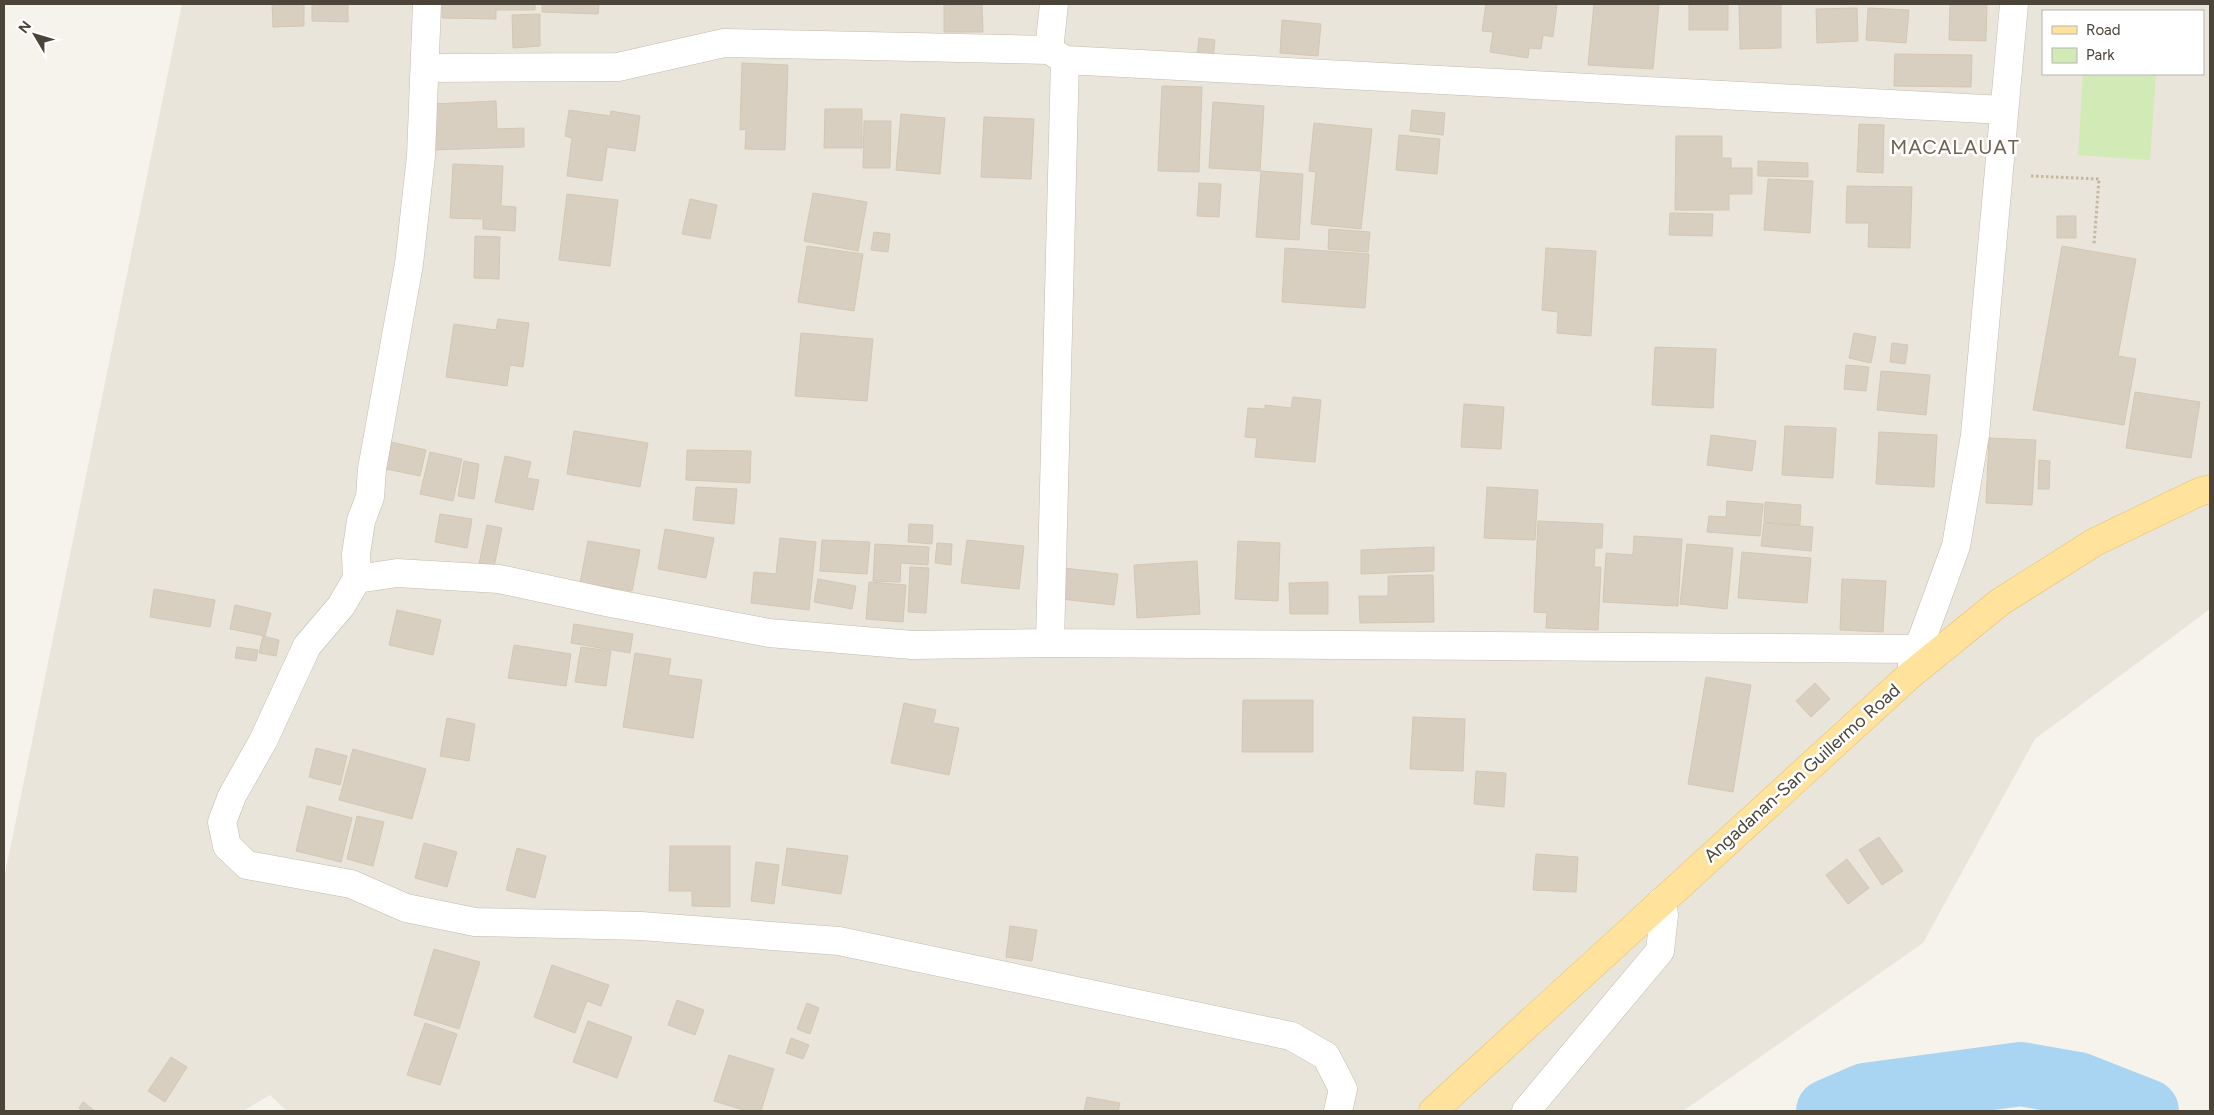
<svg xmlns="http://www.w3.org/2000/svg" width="2214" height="1115" viewBox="0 0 2214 1115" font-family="Figtree,sans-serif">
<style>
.residential{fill:#eae5da;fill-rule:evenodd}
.green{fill:#d2eab5}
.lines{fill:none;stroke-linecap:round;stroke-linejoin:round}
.river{stroke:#a9d4f2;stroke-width:64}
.building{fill:#d8cfc1;stroke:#d3c7b4}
.minor-casing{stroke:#c2bbae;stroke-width:29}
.major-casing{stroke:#e6c16a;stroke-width:29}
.path{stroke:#c4b79f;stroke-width:3;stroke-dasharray:2.5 2.5;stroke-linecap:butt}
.minor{stroke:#fff;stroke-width:28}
.major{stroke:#ffe39c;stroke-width:28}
.labels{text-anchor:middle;stroke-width:5;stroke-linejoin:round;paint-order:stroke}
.street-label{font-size:18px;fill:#4b4439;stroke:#fff}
.quarter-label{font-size:20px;letter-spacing:1px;fill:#6e6250;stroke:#fff}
</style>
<rect width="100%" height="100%" fill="#f6f3ec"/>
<path class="residential" d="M182 4H2210V609L2035 739 1923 943 1683 1111H287L270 1095 243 1111 4 1110V879ZM2043 11H2203V74H2043Z"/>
<path class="green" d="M2083 74H2156L2150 160 2078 155Z"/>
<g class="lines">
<path class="river" d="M1828 1111 1865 1095 2021 1074 2078 1084 2147 1111"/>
</g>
<path class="building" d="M272 4H304V26L273 27Z
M312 4H348V22L312 21Z
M442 4H535V10H496V19L442 18Z
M542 4H599L598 14 542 12Z
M944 4H982L983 32H944Z
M1486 4H1557L1553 37 1543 35 1541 49 1529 48 1528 58 1490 52 1493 32 1482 31Z
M1594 4H1659L1653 69 1588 65Z
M1689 4H1728V30H1689Z
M1739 4H1781V48L1740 49Z
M1950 4H1987L1986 41 1949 40Z
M1857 8 1858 41 1817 43 1816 9Z
M1868 8 1909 10 1906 43 1866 40Z
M540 14V46L513 48 512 15Z
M1282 20 1321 24 1318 56 1280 53Z
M1199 38 1215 40 1213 59 1197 57Z
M1895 54 1972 55 1971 87 1894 86Z
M742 63 788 65 785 150 745 149 746 129 740 130Z
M1162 86 1202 87 1199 172 1158 171Z
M496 101 497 129 524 128V147L432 150V104Z
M1213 102 1264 106 1260 171 1209 168Z
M825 109H862V148H824Z
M569 110 610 116 611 111 640 116 635 151 607 147 602 181 567 176 572 138 565 136Z
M1412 110 1445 113 1443 135 1410 131Z
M901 114 945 118 940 174 896 170Z
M984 117 1034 119 1031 179 981 177Z
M864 121H891L890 168H863Z
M1314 123 1372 129 1361 229 1311 224 1316 172 1309 171Z
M1859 124 1884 125 1883 173 1857 172Z
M1399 135 1440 139 1437 174 1396 170Z
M1676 136H1722V158H1731V168H1752V194H1729V210H1675Z
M1758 161 1808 163V177L1758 176Z
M453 164 503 166 501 206 516 207 515 231 483 229V219L450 218Z
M1261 171 1303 174 1299 240 1256 237Z
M1768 179 1813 181 1810 233 1764 230Z
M1199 183 1221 184 1219 217 1197 216Z
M1847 186 1912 187 1910 248 1868 247 1869 223H1846Z
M813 193 867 202 858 251 804 241Z
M567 194 618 200 610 266 559 260Z
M690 199 717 205 710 239 682 234Z
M1670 213 1713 214 1712 236 1669 235Z
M2057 216H2076V238H2057Z
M1329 229 1370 232 1368 252 1328 249Z
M874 232 890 234 888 252 871 250Z
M475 236 500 237 499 279 474 278Z
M807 246 863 254 854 311 798 302Z
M2062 246 2136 259 2118 356 2136 359 2124 425 2033 410Z
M1285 248 1369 254 1365 308 1282 302Z
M1546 248 1596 251 1591 336 1557 333 1558 312 1542 310Z
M498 319 529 323 523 367 510 365 507 386 446 377 454 324 496 330Z
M801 333 873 339 867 401 795 396Z
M1854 333 1876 337 1871 363 1849 358Z
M1892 343 1908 345 1905 364 1890 362Z
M1655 347 1716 349 1713 408 1652 405Z
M1846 365 1869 367 1866 391 1844 389Z
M1881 371 1930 375 1926 415 1877 410Z
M2135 392 2200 402 2191 458 2126 448Z
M1293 397 1321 400 1315 462 1255 457 1257 438 1245 437 1248 408 1265 409V405L1291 408Z
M1464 404 1504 407 1501 449 1461 447Z
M1785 426 1836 428 1833 478 1782 475Z
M574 431 648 443 640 487 567 474Z
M1879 432 1937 435 1934 487 1876 484Z
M1711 435 1756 441 1752 471 1707 465Z
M1989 438 2036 440 2032 505 1986 503Z
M391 442 426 450 420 476 386 469Z
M687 450 751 451 750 483 686 480Z
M430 452 462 459 453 501 420 494Z
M505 456 531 462 527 478 539 480 533 510 495 502Z
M2039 460 2050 461 2049 489H2038Z
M464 461 479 464 474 499 458 496Z
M696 487 737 489 734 524 693 520Z
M1487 487 1538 490 1535 540 1484 538Z
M1727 501 1763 504 1760 536 1707 532 1709 516 1726 517Z
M1765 502 1801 505 1800 525 1764 522Z
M440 514 472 519 467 548 435 542Z
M1538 521 1603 524 1602 548H1595L1594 567H1601L1598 630 1546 628 1547 613 1534 612Z
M1764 523 1813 527 1811 551 1761 546Z
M909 524 933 525 932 544 908 542Z
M487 525 502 528 494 567 479 564Z
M665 529 714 538 706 578 658 569Z
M1634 536 1682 539 1678 606 1603 602 1606 553 1633 555Z
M780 538 816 542 809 610 751 603 754 572 776 574Z
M822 540 870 542 867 574 820 571Z
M967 540 1024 546 1019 589 961 583Z
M588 541 640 550 632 591 580 583Z
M1238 541 1280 543 1278 601 1235 599Z
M937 543 952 544 951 565 935 563Z
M875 544 929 547 928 565 901 563 900 582 873 581Z
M1687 544 1733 548 1727 609 1680 604Z
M1434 547V571L1361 574V550Z
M1742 552 1811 558 1807 603 1738 598Z
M1197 561 1200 614 1137 618 1134 565Z
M910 567 929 568 926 613 908 612Z
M1064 568 1118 574 1114 605 1061 599Z
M1433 575 1434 622 1360 623 1359 596H1388V576Z
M818 579 856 586 852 609 814 602Z
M1842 579 1886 581 1883 632 1840 630Z
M869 582 906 585 903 622 866 619Z
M1328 582V614H1290L1289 583Z
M154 589 215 600 210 627 150 617Z
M235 605 271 613 265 636 230 629Z
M397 610 441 620 433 655 389 645Z
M574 624 633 634 630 653 571 643Z
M263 636 279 640 276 656 259 653Z
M514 645 571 654 566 686 508 678Z
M237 647 258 650 256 661 235 658Z
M581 647 611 651 606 686 575 682Z
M635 653 671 659 668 675 702 680 693 738 623 727Z
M1706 677 1751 685 1733 792 1688 784Z
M1815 683 1830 699 1811 717 1796 701Z
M1243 700H1313V752H1242Z
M904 703 936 710 933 723 959 728 949 775 891 763Z
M1413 717 1465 719 1463 771 1410 769Z
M447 718 475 724 469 761 440 756Z
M316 748 347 756 340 785 309 777Z
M353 749 426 769 412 819 339 800Z
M1476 771 1506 773 1504 807 1474 804Z
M307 806 352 818 341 862 296 851Z
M357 816 384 822 373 866 347 859Z
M1879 837 1903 871 1882 885 1859 850Z
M424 843 457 852 447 887 415 878Z
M670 846H730V907L692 906V891H669Z
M517 848 546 856 535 898 506 890Z
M787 848 848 856 841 894 782 885Z
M1536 854 1578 857 1576 892 1533 890Z
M1847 859 1869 888 1848 904 1826 875Z
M756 862 779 865 774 904 751 901Z
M1010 926 1037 930 1032 961 1006 957Z
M434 949 480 962 459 1029 414 1015Z
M552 965 609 985 601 1006 587 1001 575 1033 534 1017Z
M677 1000 704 1010 695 1035 668 1025Z
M807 1003 819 1008 810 1034 797 1029Z
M588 1021 632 1037 617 1078 573 1062Z
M425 1023 457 1034 440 1085 407 1075Z
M791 1038 809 1045 803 1059 786 1053Z
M729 1055 774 1069 761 1111H747L714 1101Z
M171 1057 187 1067 165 1102 148 1091Z
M1087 1097 1120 1103 1118 1111H1084Z
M83 1102 95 1111H83L79 1108Z"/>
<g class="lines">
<defs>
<path id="minor" d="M427 4 421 156 409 264 372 469 370 497 361 521 356 554 357 579 341 606 307 646 263 741 232 796 222 822 227 846 247 865 351 884 406 908 475 922 641 926 839 941 1291 1036 1326 1056 1343 1089 1338 1111
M1049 50 1054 4
M426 68 618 67 724 43 1049 50 1065 60
M357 579 397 573 499 579 611 603 769 633 912 645 1050 643 1918 649
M1050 643 1065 60 2003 110
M1912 666 1956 546 1975 435 2014 4
M1526 1111 1660 951 1664 915 1661 902"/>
<path id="major" d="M1433 1111 1909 676 2000 602 2095 542 2199 492 2210 489"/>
</defs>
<use href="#minor" class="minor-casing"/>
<use href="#major" class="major-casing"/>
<path class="path" d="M2031 176 2099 179 2094 244"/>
<use href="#minor" class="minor"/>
<use href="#major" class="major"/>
</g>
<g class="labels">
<g class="street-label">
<text transform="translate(1802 773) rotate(-42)" y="6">Angadanan-San Guillermo Road</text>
</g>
<g class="quarter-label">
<text x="1955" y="154">MACALAUAT</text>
</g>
</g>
<rect width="2214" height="1115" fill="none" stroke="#4b4439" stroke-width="10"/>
<rect x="2042" y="10" width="162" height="65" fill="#ffffff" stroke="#b7b4b0"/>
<rect x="2052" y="26" width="25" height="8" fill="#ffe39c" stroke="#b7b4b0"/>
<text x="2086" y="35" font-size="15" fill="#4b4439">Road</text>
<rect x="2052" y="48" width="25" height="15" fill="#d2eab5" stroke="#b7b4b0"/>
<text x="2086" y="60" font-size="15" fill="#4b4439">Park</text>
<g transform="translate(35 35) rotate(308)" stroke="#ffffff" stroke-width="4" paint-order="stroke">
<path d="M0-4L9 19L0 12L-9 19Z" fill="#4b4439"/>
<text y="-8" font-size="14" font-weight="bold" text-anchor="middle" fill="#4b4439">N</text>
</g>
</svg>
